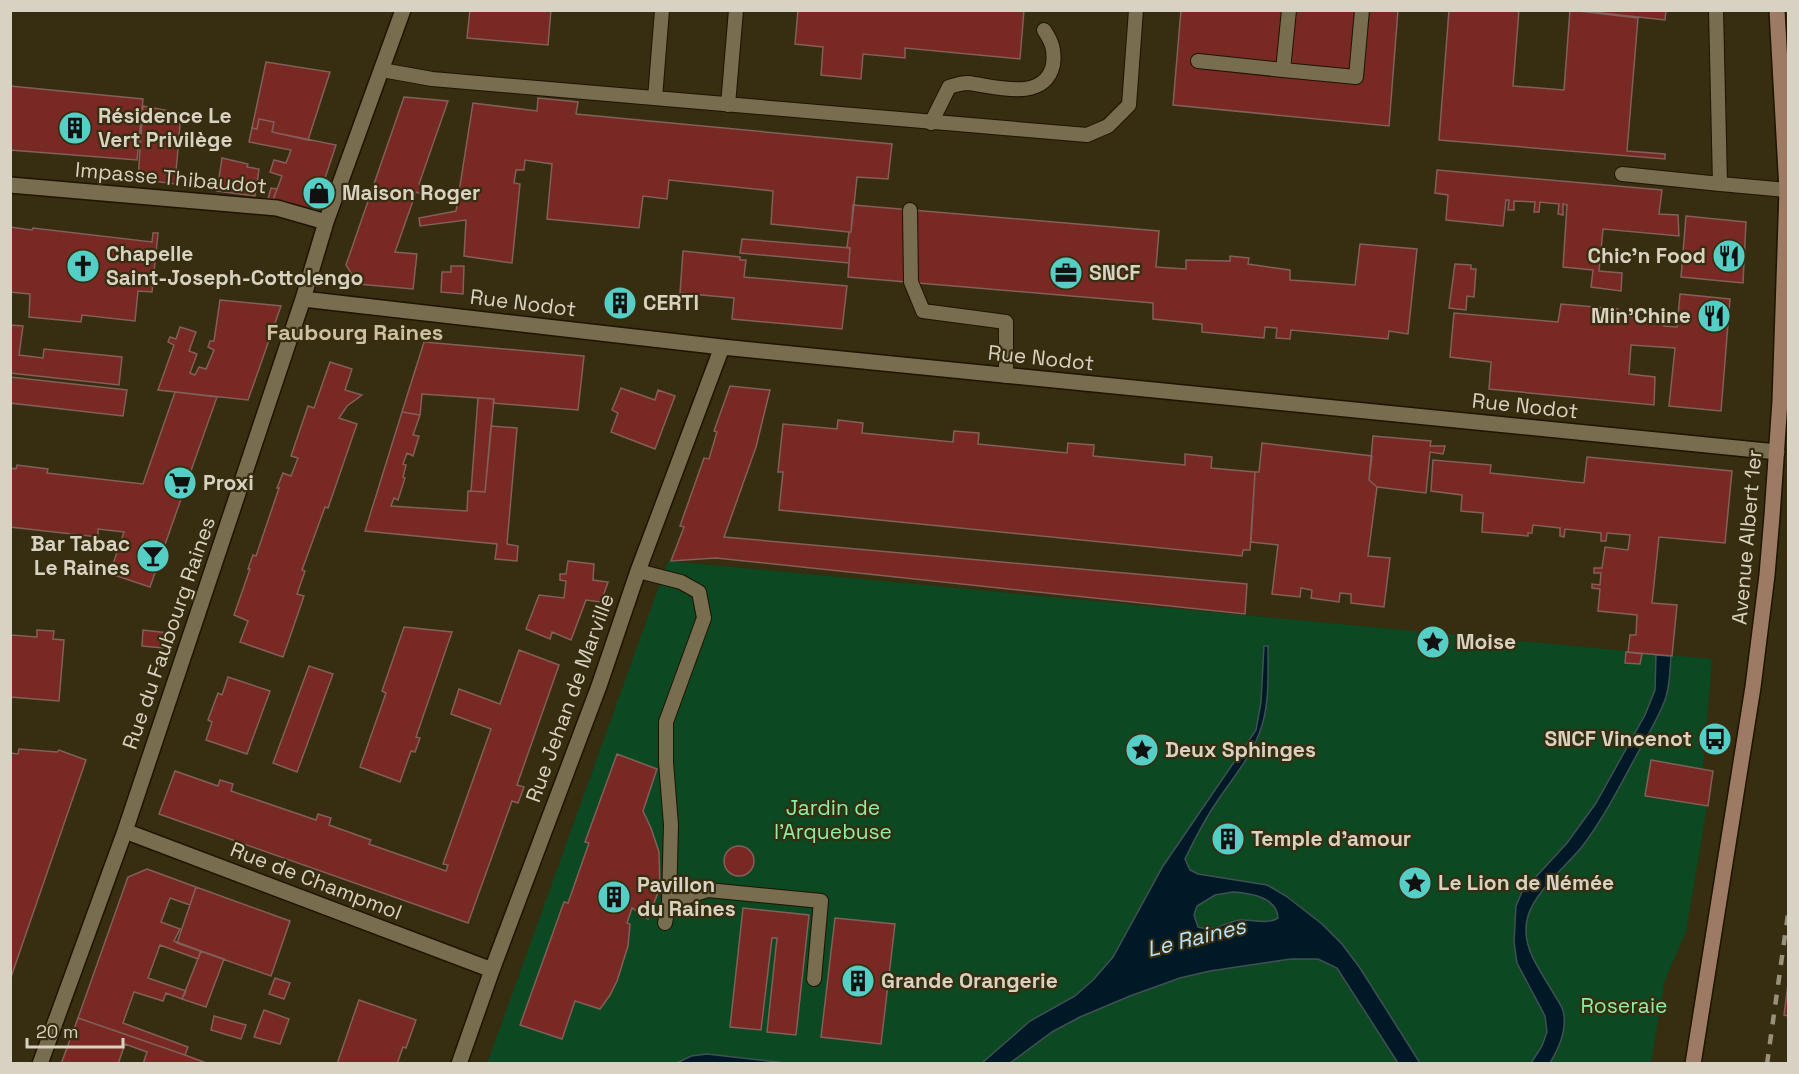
<svg xmlns="http://www.w3.org/2000/svg" width="1799" height="1074" viewBox="0 0 1799 1074" font-family="'Space Grotesk',sans-serif">
<style>
.green{fill:#0c4821}
.water{fill:#001926;stroke:#415055;stroke-width:1.5;fill-rule:evenodd}
.building{fill:#782924;stroke:#825f5b;stroke-width:1.5}
.lines{fill:none;stroke-linecap:round;stroke-linejoin:round}
.lane-casing{stroke:#1e1400;stroke-width:16}
.street-casing{stroke:#1e1400;stroke-width:18}
.secondary-casing{stroke:#1e1400;stroke-width:18}
.lane{stroke:#796d50;stroke-width:14}
.street{stroke:#796d50;stroke-width:15}
.secondary{stroke:#9d7a63;stroke-width:15}
.rail{stroke:#97907b;stroke-width:4.5;stroke-dasharray:10 10;stroke-linecap:butt}
.labels{text-anchor:middle;stroke-width:4.5;stroke-linejoin:round;paint-order:stroke}
.poi-label{font-size:21px;font-weight:bold;fill:#d8d2c2;stroke:#372d10;text-anchor:start}
.street-label{font-size:21px;fill:#d8d2c2;stroke:#372d10}
.park-label{font-size:21px;fill:#8cefa3;stroke:#372d10}
.neighbourhood-label{font-size:22px;font-weight:bold;fill:#ccc0a0;stroke:#372d10}
.water-label{font-size:22px;font-style:italic;fill:#b8e4fc;stroke:#372d10}
</style>
<rect width="100%" height="100%" fill="#372d10"/>
<path class="green" d="M668 561 1712 659 1703 769 1713 771 1686 932 1665 980 1651 1063 487 1064Z"/>
<path class="water" d="M1264 646H1268C1268 675 1270 707 1259 734 1250 757 1234 777 1220 797 1206 817 1195 838 1185 859L1190 870 1198 874 1267 885 1286 896 1322 924 1342 944 1360 968 1420 1063H1398L1337 968 1318 959H1291L1210 971 1180 978 1130 996 1080 1017 1052 1032 1010 1063H982L1030 1021 1075 996 1094 979 1113 957 1163 866 1256 730 1261 702ZM1233 892C1249 893 1277 897 1278 918 1267 925 1252 919 1240 920 1225 922 1214 933 1198 927L1194 915 1197 906 1215 895Z
M1656 655 1671 656C1670 670 1670 683 1666 697 1659 718 1646 738 1635 758 1619 788 1602 821 1581 848 1564 868 1535 892 1528 916 1519 946 1541 971 1555 996 1559 1002 1564 1009 1564 1016 1566 1033 1558 1049 1550 1063H1531L1542 1046 1547 1032 1545 1016 1517 963 1514 942 1516 906 1522 892 1567 843 1596 803 1645 715 1655 690Z
M707 1054 786 1063H677L691 1056Z"/>
<path class="building" d="M470 10H551L548 45 467 38Z
M798 10H1024L1020 59 905 48V58L863 54 861 79 821 75 823 47 795 44Z
M1181 10H1398L1389 126 1173 105Z
M1449 10H1519L1513 86 1564 90 1570 10 1638 18 1627 151 1665 154V159L1439 140Z
M1575 10H1666L1665 20Z
M266 62 330 72 308 140 272 132 274 122 259 119 257 129 252 128Z
M10 86 143 99 137 160 10 150Z
M404 97 448 101 419 184 423 186 421 194 416 192 395 252 417 254 413 289 358 284 346 265Z
M538 98 578 102 576 114 892 144 888 179 857 177 851 232H849L771 224 773 191 669 180 667 199 643 196 639 228 547 219 552 164 525 160 524 170H516L514 183 520 184 512 263 464 256 466 220 420 226 419 218 456 211 473 103 537 111Z
M143 106 181 113 175 184 138 179Z
M259 119 274 122 272 132 336 145 314 211 283 201 273 200 282 176 270 172 274 160 286 163 291 150 249 142 252 128 257 129Z
M222 158 248 164 247 167 259 169 255 196 217 191Z
M1437 170 1662 190 1659 214 1678 215 1679 236 1603 229 1599 271 1622 273 1621 291 1591 287 1593 270 1563 267 1567 205 1563 204V215L1558 214 1559 204 1540 202 1539 212H1534L1535 202 1514 201V210H1508L1509 200H1506L1503 226 1446 220 1448 195 1435 193Z
M271 188 277 189 273 200 268 199Z
M853 205 1159 231 1156 267 1186 269V260L1230 261V256L1249 258 1248 264 1290 270V280L1319 282 1355 285 1360 244 1417 249 1408 334 1389 331 1388 339 1291 330 1290 339 1276 338 1277 328 1265 327 1264 338 1202 332V324L1153 319V303L848 277 850 248 847 247 849 232H851Z
M1686 216 1746 222 1743 283 1681 277Z
M10 227 32 230 33 228 152 242 153 233H158L152 292 138 291 135 321 82 315 81 322 29 317 30 294 10 292Z
M742 239 850 248 849 263 740 253Z
M683 251 740 257V260H746L744 277 847 286 842 329 732 319 734 298 680 293Z
M1455 264 1471 265V269H1476L1474 297 1467 296 1466 310 1449 308Z
M451 266H464L463 294 441 292 442 272H451Z
M1680 294 1730 299 1721 411 1669 406 1675 348 1631 345 1629 374 1655 377 1654 405 1489 389 1491 362 1450 357 1454 313 1558 322 1561 304 1618 309 1617 316 1664 320V326L1677 327Z
M612 299 629 301 627 309 611 306Z
M220 300 281 306 248 400 158 390 174 345 168 342 170 337 176 339 180 327 196 332 189 351 197 354 190 373 195 375 199 367 206 369 214 350 208 347 210 341H214Z
M10 325 23 326 19 355 43 358 44 349 122 357 119 385 10 373Z
M424 342 584 356 578 410 493 403 494 399 422 394 420 415 402 412Z
M330 362 352 369 345 390 362 395 347 406 339 418 357 424 328 508 325 507 302 570 305 571 297 594 304 596 283 657 240 642 248 621 234 615 250 569H248L253 555 256 556 279 488H277L283 473 291 476 298 458 291 456 308 406 314 408Z
M10 377 127 390 123 416 10 403Z
M730 386 770 390 756 447 724 537 1247 584 1245 614 716 558 671 561 684 527 680 526 704 458 709 459 717 432 714 431Z
M621 388 655 400 658 390 675 396 655 449 611 432 618 413 612 410Z
M175 392 217 397 150 587 114 575 118 565 113 564 124 532 98 529V537L10 527V468L16 469 17 465 48 469 47 473 143 484Z
M478 398 494 399 485 492 471 491Z
M402 412 420 415 413 435 419 436 413 456 407 453 403 464 406 465 403 477 405 478 398 500 394 498 391 506 467 511 468 491 485 492 491 426 517 428 507 544 518 546 517 561 495 559 497 544 365 531Z
M838 420 863 423 862 433 953 442 954 431 979 433 978 444 1067 453 1068 443 1094 445 1093 456 1185 465V454L1212 457 1211 468 1255 472 1250 550H1243L1242 556 779 510 783 472H778L783 424 837 429Z
M1373 436 1431 441 1430 446H1445L1443 454 1430 452 1426 493 1377 487 1369 480Z
M1262 443 1372 456 1369 480 1377 487 1368 556 1390 558 1384 607 1351 603V594L1340 593 1339 602 1311 598 1312 590 1301 588 1300 597 1272 594 1278 545 1251 542 1255 472H1259Z
M1587 457 1732 471 1725 543 1659 537 1652 603 1677 605 1672 656 1628 652 1630 635H1636L1637 615 1598 611 1600 589 1592 588V584L1600 585 1601 573H1594V568H1602L1605 547 1628 550 1630 535 1607 533 1606 541H1601V533L1565 529 1564 537 1560 536V528L1533 525 1532 533H1528V536L1482 532 1483 513 1461 511 1462 495 1431 491 1433 460 1491 465 1490 473 1584 483Z
M568 561 594 564 593 580 608 582 601 602 586 600 571 640 552 632 550 639 526 629 539 595 564 598 566 581 560 580V574H566Z
M404 627 452 632 416 737 420 738 415 752 411 751 400 782 360 767 386 693 382 691Z
M37 630 54 631 53 639 64 640 59 701 10 697 11 635 37 637Z
M143 630 168 633 163 648 142 646Z
M519 650 559 665 517 785 524 787 518 803 512 801 468 923 159 814 175 771 218 786 220 780 233 784 231 791 316 820 318 814 331 818 329 825 371 840 369 844 446 871 448 865 443 864 491 729 451 714 459 689 500 704Z
M1626 652 1642 654 1640 664 1625 663Z
M309 666 333 674 297 772 273 763Z
M228 677 270 691 247 754 206 740 212 722 208 720 218 693 222 695Z
M19 749 57 752 59 750 86 760 10 980V753L18 754Z
M617 754 657 769 643 811 651 828 659 852 660 887 648 919 632 908 627 923 630 924 628 946 617 981 610 995 600 1009 575 1001 562 1039 520 1025 564 902 568 903 589 843 585 842Z
M1651 760 1713 771 1708 806 1645 796Z
M1218 840a10 10 0 1 1 20 0a10 10 0 1 1-20 0Z
M724 861a15 15 0 1 1 30 0a15 15 0 1 1-30 0Z
M147 869 196 887 190 905 170 898 161 922 180 929 174 941 201 951 198 959 160 945 148 978 186 991 182 999 166 993 163 1001 134 992 123 1023 188 1047 185 1055 78 1018 128 877Z
M196 887 290 921 271 976 177 943Z
M743 908 809 915 796 1035 767 1032 777 938H772L761 1030 730 1027Z
M835 918 895 924 881 1044 821 1037Z
M201 951 224 959 206 1007 182 999Z
M275 978 290 983 284 999 269 994Z
M1788 984V1016L1784 1015Z
M359 1000 416 1020 406 1048 403 1047 397 1064H337Z
M264 1010 289 1019 280 1044 254 1037Z
M214 1016 246 1025 241 1039 211 1030Z
M78 1018 185 1055 209 1064H143L147 1052 125 1044 118 1064H61Z"/>
<g class="lines">
<defs>
<path id="lane" d="M1289 10 1283 70 1356 77 1362 10
M1716 10 1720 184 1787 190
M1198 61 1283 70
M382 70 432 79 1087 135 1108 126 1129 105 1136 10
M655 98 662 10
M728 105 736 10
M931 123 949 87C955 85 962 83 968 83 994 86 1044 103 1053 65 1055 50 1052 42 1044 30
M1622 174 1720 184
M910 210 911 282 923 311 1006 322V376
M638 571 681 582 699 592 704 618 666 722V762L671 825 669 902 665 923
M669 902 708 890 821 901 814 979"/>
<path id="street" d="M10 185 277 208 326 222
M303 299 722 347 1777 452
M125 831 492 970
M40 1064 125 831 303 299 326 222 403 10
M459 1064 492 970 599 686 638 571 722 347"/>
<path id="secondary" d="M1693 1064 1753 687 1767 575 1772 516 1780 401 1787 190 1777 10"/>
</defs>
<use href="#lane" class="lane-casing"/>
<use href="#street" class="street-casing"/>
<use href="#secondary" class="secondary-casing"/>
<use href="#lane" class="lane"/>
<use href="#street" class="street"/>
<use href="#secondary" class="secondary"/>
<path class="rail" d="M1767 1064 1788 914"/>
</g>
<defs>
<symbol id="building-disc" viewBox="-11 -11 22 22"><circle r="9.5" fill="#55cec5" stroke="#372d10"/><path d="M-4-6H4V6H1V3H-1V6H-4ZM-2.5-4.3h1.7v1.8h-1.7ZM.8-4.3h1.7v1.8H.8ZM-2.5-1h1.7V.8h-1.7ZM.8-1h1.7V.8H.8Z" fill="#111"/></symbol>
<symbol id="shop-disc" viewBox="-11 -11 22 22"><circle r="9.5" fill="#55cec5" stroke="#372d10"/><path d="M-5-2.5h2.3a2.7 3.5 0 0 1 5.4 0H5L5.5 6h-11ZM-1.5-2.5h3a1.5 2.3 0 0 0-3 0Z" fill="#111"/></symbol>
<symbol id="restaurant-disc" viewBox="-11 -11 22 22"><circle r="9.5" fill="#55cec5" stroke="#372d10"/><path d="M-5-6h1v4h1v-4h1v4h1v-4h1v5L-1.5 .5V6h-2V.5L-5-1ZM5-6V6H3V1.5H1.5Q1.5-4 5-6Z" fill="#111"/></symbol>
<symbol id="church-disc" viewBox="-11 -11 22 22"><circle r="9.5" fill="#55cec5" stroke="#372d10"/><path d="M-1.2-6h2.4v3.5h3.3v2.4h-3.3V6h-2.4V-.1h-3.3v-2.4h3.3Z" fill="#111"/></symbol>
<symbol id="office-disc" viewBox="-11 -11 22 22"><circle r="9.5" fill="#55cec5" stroke="#372d10"/><path d="M-6-3h4V-5.5h4V-3h4V5H-6ZM-1-4.5V-3h2v-1.5ZM-6 0V1H6V0Z" fill="#111"/></symbol>
<symbol id="supermarket-disc" viewBox="-11 -11 22 22"><circle r="9.5" fill="#55cec5" stroke="#372d10"/><path d="M-6-5.5h2.5l.6 2H6L4.5 2H-2.5L-4.4-4H-6ZM-1.5 3.2a1.3 1.3 0 1 0 .1 0ZM3 3.2a1.3 1.3 0 1 0 .1 0Z" fill="#111"/></symbol>
<symbol id="bar-disc" viewBox="-11 -11 22 22"><circle r="9.5" fill="#55cec5" stroke="#372d10"/><path d="M-6-5H6L.8 .8V4.5H3.5V6h-7V4.5H-.8V.8Z" fill="#111"/></symbol>
<symbol id="sight-disc" viewBox="-11 -11 22 22"><circle r="9.5" fill="#55cec5" stroke="#372d10"/><path d="M0-6L1.8-2.2L6-1.7L2.9 1.2L3.7 5.4L0 3.3L-3.7 5.4L-2.9 1.2L-6-1.7L-1.8-2.2Z" fill="#111"/></symbol>
<symbol id="bus-disc" viewBox="-11 -11 22 22"><circle r="9.5" fill="#55cec5" stroke="#372d10"/><path d="M-5-6H5V4H4V6H2V4H-2V6H-4V4H-5ZM-3.5-4V0h7V-4ZM-3.5 1.2v1.5H-2V1.2ZM2 1.2v1.5H3.5V1.2Z" fill="#111"/></symbol>
</defs>
<g fill-rule="evenodd">
<use href="#building-disc" x="56" y="109" width="38" height="38"/>
<use href="#shop-disc" x="300" y="174" width="38" height="38"/>
<use href="#restaurant-disc" x="1710" y="237" width="38" height="38"/>
<use href="#church-disc" x="64" y="247" width="38" height="38"/>
<use href="#office-disc" x="1047" y="254" width="38" height="38"/>
<use href="#building-disc" x="601" y="284" width="38" height="38"/>
<use href="#restaurant-disc" x="1695" y="297" width="38" height="38"/>
<use href="#supermarket-disc" x="161" y="464" width="38" height="38"/>
<use href="#bar-disc" x="134" y="537" width="38" height="38"/>
<use href="#sight-disc" x="1414" y="623" width="38" height="38"/>
<use href="#bus-disc" x="1696" y="720" width="38" height="38"/>
<use href="#sight-disc" x="1123" y="731" width="38" height="38"/>
<use href="#building-disc" x="1209" y="820" width="38" height="38"/>
<use href="#sight-disc" x="1396" y="864" width="38" height="38"/>
<use href="#building-disc" x="595" y="878" width="38" height="38"/>
<use href="#building-disc" x="839" y="962" width="38" height="38"/>
</g>
<g class="labels">
<g class="poi-label">
<text x="98" y="123">Résidence Le<tspan x="98" dy="24">Vert Privilège</tspan></text>
<text x="342" y="200">Maison Roger</text>
<text x="106" y="261">Chapelle<tspan x="106" dy="24">Saint-Joseph-Cottolengo</tspan></text>
<text x="1706" y="263" text-anchor="end">Chic'n Food</text>
<text x="1089" y="280">SNCF</text>
<text x="643" y="310">CERTI</text>
<text x="1691" y="323" text-anchor="end">Min'Chine</text>
<text x="203" y="490">Proxi</text>
<text x="130" y="551" text-anchor="end">Bar Tabac<tspan x="130" dy="24">Le Raines</tspan></text>
<text x="1456" y="649">Moise</text>
<text x="1692" y="746" text-anchor="end">SNCF Vincenot</text>
<text x="1165" y="757">Deux Sphinges</text>
<text x="1251" y="846">Temple d'amour</text>
<text x="1438" y="890">Le Lion de Némée</text>
<text x="637" y="892">Pavillon<tspan x="637" dy="24">du Raines</tspan></text>
<text x="881" y="988">Grande Orangerie</text>
</g>
<g class="street-label">
<text transform="translate(171 178) rotate(5)" y="7">Impasse Thibaudot</text>
<text transform="translate(523 303) rotate(7)" y="7">Rue Nodot</text>
<text transform="translate(1041 358) rotate(6)" y="7">Rue Nodot</text>
<text transform="translate(1525 406) rotate(6)" y="7">Rue Nodot</text>
<text transform="translate(1747 537) rotate(-85)" y="7">Avenue Albert 1er</text>
<text transform="translate(169 633) rotate(-71)" y="7">Rue du Faubourg Raines</text>
<text transform="translate(570 698) rotate(-70)" y="7">Rue Jehan de Marville</text>
<text transform="translate(316 881) rotate(21)" y="7">Rue de Champmol</text>
</g>
<g class="park-label">
<text x="833" y="815">Jardin de<tspan x="833" dy="24">l'Arquebuse</tspan></text>
<text x="1624" y="1013">Roseraie</text>
</g>
<g class="neighbourhood-label">
<text x="355" y="340">Faubourg Raines</text>
</g>
<g class="water-label">
<text transform="translate(1196 937) rotate(-14)" y="8">Le Raines</text>
</g>
</g>
<rect width="1799" height="1074" fill="none" stroke="#d8d2c2" stroke-width="24"/>
<path d="M27 1038v9h96v-9" fill="none" stroke="#d8d2c2" stroke-width="3"/>
<text x="36" y="1038" font-size="18" fill="#d8d2c2" stroke="#372d10" stroke-width="4.5" paint-order="stroke">20 m</text>
</svg>
